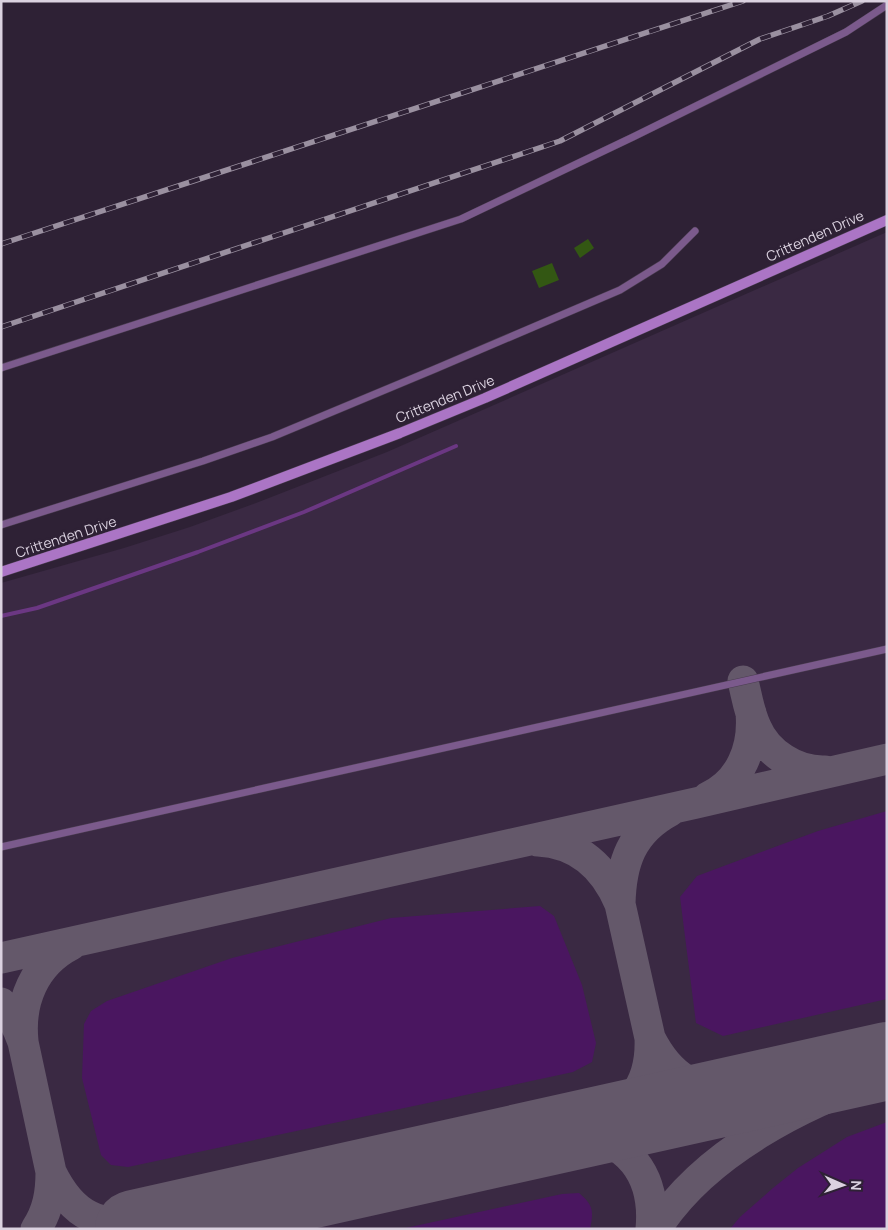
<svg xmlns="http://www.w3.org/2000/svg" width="888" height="1230" viewBox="0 0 888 1230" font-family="Manrope,sans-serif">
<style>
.built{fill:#3a2943}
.green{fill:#4a1660}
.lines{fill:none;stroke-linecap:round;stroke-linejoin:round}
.stream{stroke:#6b3783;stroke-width:4}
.taxiway{stroke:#64586a;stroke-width:31}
.runway{stroke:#64586a;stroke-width:78}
.building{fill:#335713}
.lane-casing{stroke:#4a3d50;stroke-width:8}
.secondary-casing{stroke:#4a3d50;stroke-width:11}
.lane{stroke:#7b5a8c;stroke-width:7}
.secondary{stroke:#ab75c5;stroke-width:10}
.rail-casing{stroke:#9a90a0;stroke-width:5.5}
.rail{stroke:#2e2135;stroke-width:4;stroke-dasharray:11;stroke-linecap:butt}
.labels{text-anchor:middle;stroke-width:5;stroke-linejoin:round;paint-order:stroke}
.street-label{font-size:14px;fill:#dbd2e0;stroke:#2e2135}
</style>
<rect width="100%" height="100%" fill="#2e2135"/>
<path class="built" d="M887 232V1229H1V583L124 548 190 527 256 503 387 452Z"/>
<path class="green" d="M887 811V999L723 1036 696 1023 680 897 697 876 818 831Z
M540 906 554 916 582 985 596 1043 592 1062 573 1072 128 1167 111 1165 101 1155 82 1078 84 1024 91 1011 107 1001 232 958 391 918Z
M887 1122V1229H730L740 1217 773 1188 798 1168 847 1137Z
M579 1193C593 1205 594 1210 590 1229H401L562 1194Z"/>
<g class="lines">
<path class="stream" d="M1 616 37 608 198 552 304 512 456 446"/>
<path class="taxiway" d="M743 681C747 697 749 712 756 727 767 753 796 772 825 771
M708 797C741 782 754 747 751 713
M538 841C579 843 605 868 620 904 621 863 631 832 670 811
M620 904 650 1038C670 1078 697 1093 741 1093
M1 958 696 803 887 759
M1 1003C12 1014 18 1028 23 1042L51 1172C51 1193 48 1211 36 1229
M23 1041C19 1002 34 964 71 945
M581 1129C627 1111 652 1090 650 1038
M462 1158 573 1134C628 1137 656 1175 651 1229
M51 1172C74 1219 98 1224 147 1226L139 1229
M656 1229C704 1153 804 1102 887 1075"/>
<path class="runway" d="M134 1229 887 1061"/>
</g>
<path class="building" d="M588 239 594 248 580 258 574 248Z
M552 263 559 280 539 288 532 271Z"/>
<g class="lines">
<defs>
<path id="lane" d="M1 368 461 219 633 137 846 32 887 5
M1 525 203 461 272 437 435 369 620 290 662 264 695 231
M1 847 887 649"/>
<path id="secondary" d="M1 572 231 497 400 433 485 398 887 220"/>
</defs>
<use href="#lane" class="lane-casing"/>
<use href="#secondary" class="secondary-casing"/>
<use href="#lane" class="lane"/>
<use href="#secondary" class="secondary"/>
<defs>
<path id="rail" d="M1 244 743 1
M1 327 560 141 760 39 828 16 862 1"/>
</defs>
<use href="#rail" class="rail-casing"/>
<use href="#rail" class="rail"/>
</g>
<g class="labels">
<g class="street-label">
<text transform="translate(815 236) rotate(-24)" y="5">Crittenden Drive</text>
<text transform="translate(445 399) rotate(-22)" y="5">Crittenden Drive</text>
<text transform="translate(66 537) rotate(-18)" y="5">Crittenden Drive</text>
</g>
</g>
<rect width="888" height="1230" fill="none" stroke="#dbd2e0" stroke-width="5"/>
<g transform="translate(843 1185) rotate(92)" stroke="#2e2135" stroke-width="4" paint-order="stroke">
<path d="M0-4L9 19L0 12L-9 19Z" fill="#dbd2e0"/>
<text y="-8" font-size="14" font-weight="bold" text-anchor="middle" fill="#dbd2e0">N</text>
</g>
</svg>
